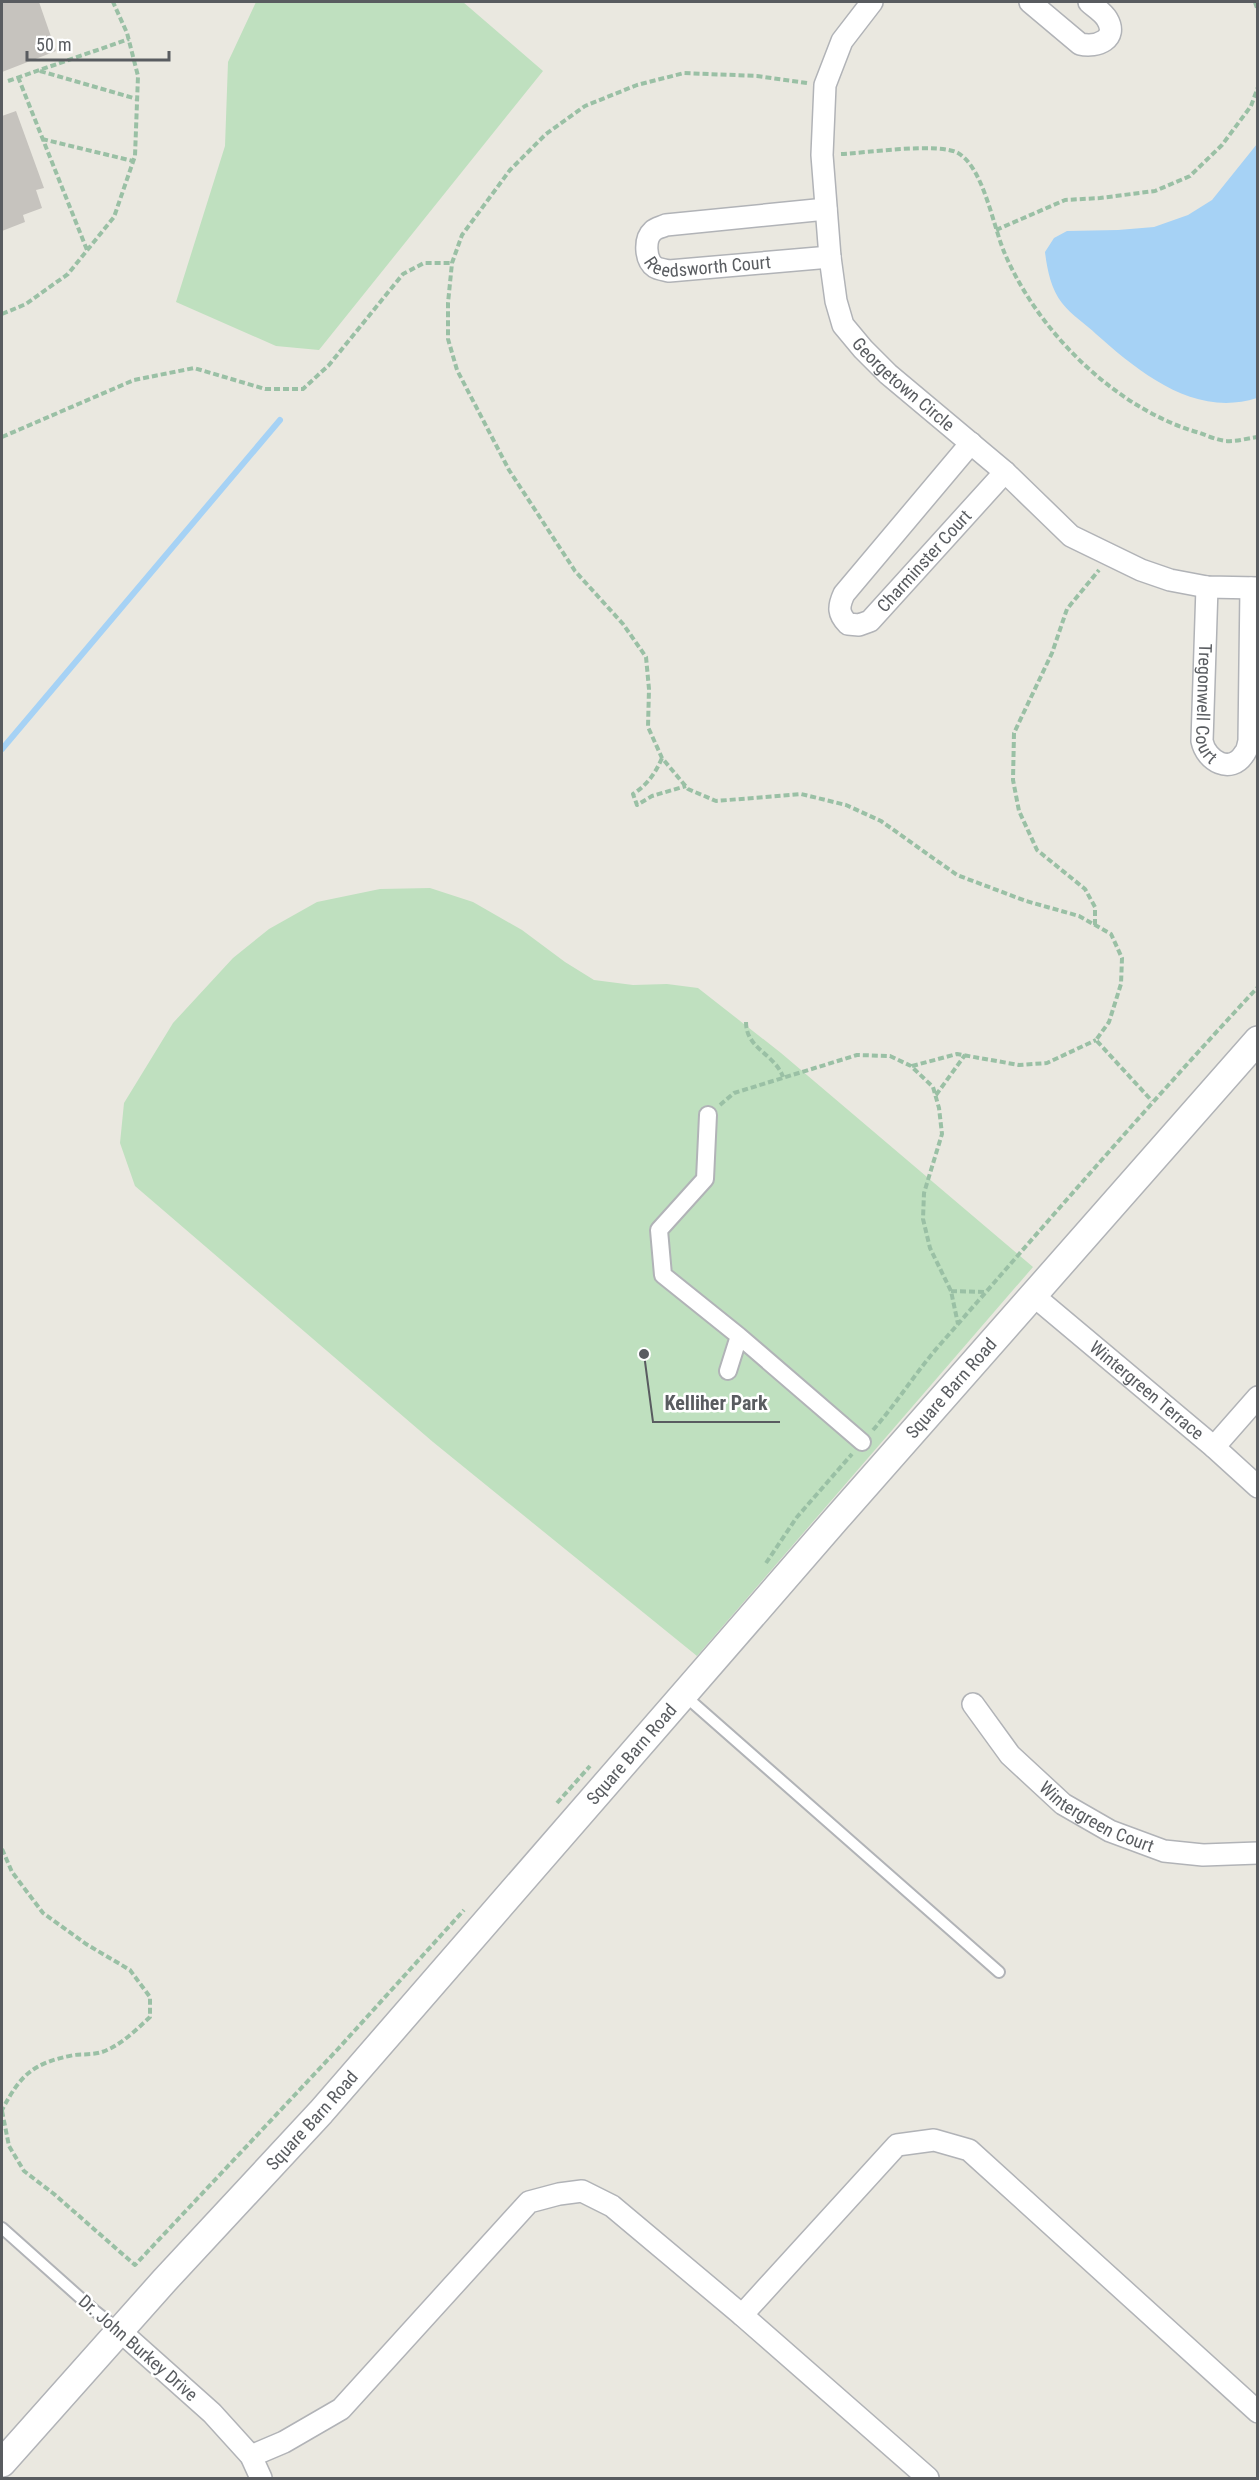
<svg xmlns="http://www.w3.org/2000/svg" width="1259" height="2480" viewBox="0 0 1259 2480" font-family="'Roboto Condensed',sans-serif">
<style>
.green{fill:#bfe0bf}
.water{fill:#a6d2f5}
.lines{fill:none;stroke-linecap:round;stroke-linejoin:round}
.stream{stroke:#a6d2f5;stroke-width:6}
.building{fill:#c6c3be}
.service-casing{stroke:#b1b3b7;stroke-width:14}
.pedestrian-casing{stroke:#b1b3b7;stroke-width:20}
.minor-casing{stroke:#b1b3b7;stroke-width:24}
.tertiary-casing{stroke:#b1b3b7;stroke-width:30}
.path{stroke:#9ac0a5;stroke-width:4;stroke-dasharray:6 3;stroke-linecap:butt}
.service{stroke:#fff;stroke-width:10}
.pedestrian{stroke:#fff;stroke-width:16}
.minor{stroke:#fff;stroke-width:21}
.tertiary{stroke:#fff;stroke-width:27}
.labels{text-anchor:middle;stroke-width:5;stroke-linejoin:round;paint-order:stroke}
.street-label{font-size:18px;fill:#595c60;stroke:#fff}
.leader{fill:none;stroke:#595c60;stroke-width:2}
.callout-dot{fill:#595c60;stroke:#fff;stroke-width:2}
.callout-label{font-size:20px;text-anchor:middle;font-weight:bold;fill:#595c60;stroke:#fff;stroke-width:5;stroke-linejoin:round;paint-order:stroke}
</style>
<rect width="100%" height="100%" fill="#eae8e0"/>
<path class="green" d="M256 2H463L543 71 319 350 276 346 176 302 225 146 228 62Z
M430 888 473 902 522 930 565 962 594 980 633 985 667 984 698 988 781 1053 1033 1267 697 1656 433 1442 135 1186 120 1143 124 1103 173 1023 233 958 269 929 317 902 380 889Z"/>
<path class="water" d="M1257 144V398C1195 418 1140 373 1096 334 1086 324 1071 315 1062 303 1051 289 1047 269 1045 252L1054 238 1067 231 1118 230 1154 227 1188 215 1212 200Z"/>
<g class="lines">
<path class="stream" d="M2 749 280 420"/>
</g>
<path class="building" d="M2 2H39L56 51 2 72Z
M16 111 44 188 36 190 42 208 23 215 25 222 2 231V116Z"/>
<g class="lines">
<defs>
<path id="service" d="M684 1695 999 1972
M2 2228 95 2311 119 2330"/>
<path id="pedestrian" d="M708 1115 705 1179 659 1230 663 1275 739 1336 728 1371
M739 1336 862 1442"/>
<g id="minor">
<path id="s1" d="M872 2 842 41 825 85 822 155 830 257 836 301 843 325 863 349 888 374 1005 472 1071 536 1141 570 1170 580 1207 587 1258 588"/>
<path d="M1030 2 1080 44C1097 48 1119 39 1107 19 1103 12 1094 7 1089 2"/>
<path id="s2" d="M826 209 666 225C662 227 656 228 653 231 644 239 645 260 655 267 658 269 665 270 669 271L830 257"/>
<path id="s3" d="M971 443 844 594C838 607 838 614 848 624L859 625 870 621 1005 472"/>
<path id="s4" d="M1207 587 1202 741C1206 761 1231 775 1244 754 1247 751 1248 745 1249 741L1251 588"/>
<path id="s5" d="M1034 1296 1214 1447 1258 1487"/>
<path d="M1214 1447 1258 1397"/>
<path id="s6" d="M973 1704 1010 1755 1063 1804 1110 1831 1164 1851 1203 1855 1258 1853"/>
<path d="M742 2315 928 2478"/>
<path d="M120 2331 212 2413 251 2456 261 2478"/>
<path d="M251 2456 284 2442 341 2409 529 2202 559 2194 582 2191 612 2206 742 2315 897 2145 934 2140 969 2150 1258 2412"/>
</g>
<g id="tertiary">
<path id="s7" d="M2 2463 164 2281 321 2112 837 1518 1258 1040"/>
</g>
</defs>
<use href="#service" class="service-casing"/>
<use href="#pedestrian" class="pedestrian-casing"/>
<use href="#minor" class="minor-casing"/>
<use href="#tertiary" class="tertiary-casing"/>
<path class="path" d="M1255 2 1258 11
M40 71 137 99
M18 77 87 250
M8 81 129 39
M807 83 757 76 684 73 637 85 585 106 546 134 510 170 462 235 452 263 448 303V339L457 370 509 470 575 571 623 624 646 657 649 689 648 727 662 758 688 789 716 801 801 794 846 805 881 821 957 875 1026 901 1079 916 1111 934 1122 958 1121 984 1109 1022 1096 1040 1152 1101
M42 139 133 161
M841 154C866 153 938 142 958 153 984 168 993 227 1005 254 1039 333 1117 410 1200 433 1208 436 1217 440 1226 441 1236 442 1248 438 1258 437
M996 230 1065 200 1100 198 1155 191 1190 176 1222 145 1251 106 1258 87
M2 314 26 304 68 274 114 217 135 156 138 76 127 33 113 2
M2 437 134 380 194 368 265 389H303L329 365 403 274 424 263H452
M662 758C655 774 647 785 633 794L637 805 652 796 686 786
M1095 925V907L1085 889 1037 850 1019 811 1013 780 1014 733 1052 653 1067 609 1099 570
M746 1022C746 1049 775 1054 783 1077
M912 1066 957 1054 1019 1065 1047 1063 1096 1040
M936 1095 965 1055
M720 1105 734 1093 857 1055 890 1056 911 1066 933 1087 939 1108 942 1134 924 1193 923 1219 930 1248 951 1291 958 1324
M951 1291 986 1292
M873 1430C896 1404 914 1375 937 1348 1043 1227 1148 1105 1258 987
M766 1563 797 1517 852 1454
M557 1803 590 1766
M2 1849 12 1872 43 1913 86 1944 130 1970 150 1997V2017C136 2030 120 2046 102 2052 93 2055 83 2054 74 2055 33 2063 21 2074 2 2110
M2 2111 9 2146 24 2171 54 2194 135 2265 337 2050 464 1910"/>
<use href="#service" class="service"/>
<use href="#pedestrian" class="pedestrian"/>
<use href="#minor" class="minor"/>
<use href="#tertiary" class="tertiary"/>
</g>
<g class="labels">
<g class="street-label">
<text dy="6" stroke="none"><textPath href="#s2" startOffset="268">Reedsworth Court</textPath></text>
<text dy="6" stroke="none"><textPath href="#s1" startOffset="423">Georgetown Circle</textPath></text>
<text dy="6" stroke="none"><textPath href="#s3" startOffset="334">Charminster Court</textPath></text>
<text dy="6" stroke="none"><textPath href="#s4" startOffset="117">Tregonwell Court</textPath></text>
<text dy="6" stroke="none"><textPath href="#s7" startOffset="1434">Square Barn Road</textPath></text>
<text dy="6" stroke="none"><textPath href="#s5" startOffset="147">Wintergreen Terrace</textPath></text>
<text dy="6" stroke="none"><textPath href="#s7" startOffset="948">Square Barn Road</textPath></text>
<text dy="6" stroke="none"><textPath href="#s6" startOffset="171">Wintergreen Court</textPath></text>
<text dy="6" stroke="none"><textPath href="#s7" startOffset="462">Square Barn Road</textPath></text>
<text transform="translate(138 2348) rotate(41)" y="6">Dr. John Burkey Drive</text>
</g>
</g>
<path class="leader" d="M644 1354L653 1422H780"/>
<circle class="callout-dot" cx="644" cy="1354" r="6"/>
<g class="callout-label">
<text x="716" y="1410">Kelliher Park</text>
</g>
<rect width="1259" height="2480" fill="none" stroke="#595c60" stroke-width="6"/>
<path d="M27 51v9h142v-9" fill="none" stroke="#595c60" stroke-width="3"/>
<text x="36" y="51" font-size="18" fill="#595c60" stroke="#ffffff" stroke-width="4.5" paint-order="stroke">50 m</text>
</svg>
